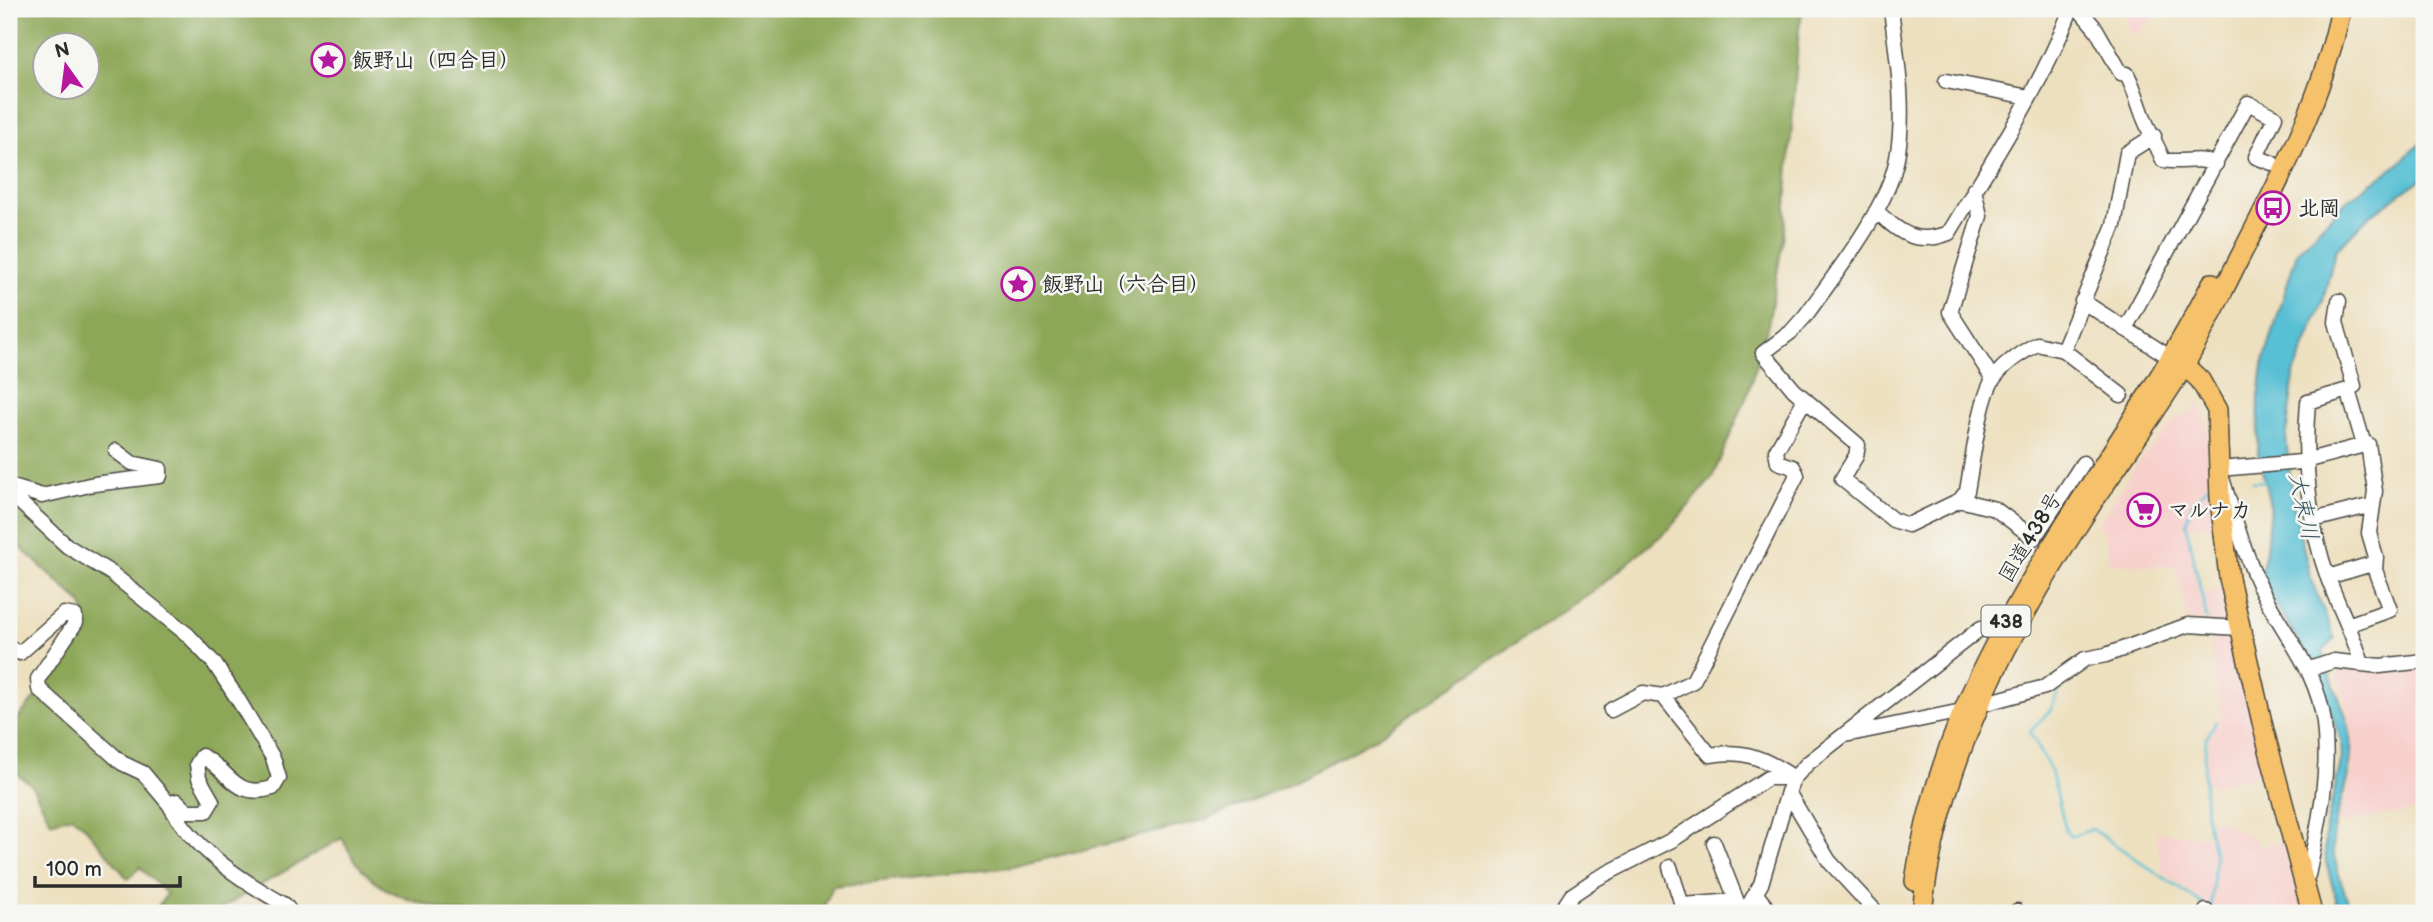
<svg xmlns="http://www.w3.org/2000/svg" width="2433" height="922" viewBox="0 0 2433 922" font-family="'Balsamiq Sans','Klee One',sans-serif">
<style>
.built{fill:#f7d0cc}
.forest{fill:#8da759;stroke:#5c6942;stroke-width:2;fill-rule:evenodd}
.water{fill:#58c0d4;stroke:#427680;stroke-width:2}
.lines{fill:none;stroke-linecap:round;stroke-linejoin:round}
.stream{stroke:#58c0d4;stroke-width:2.5}
.minor-casing{stroke:#484641;stroke-width:17}
.highway-casing{stroke:#484641;stroke-width:22}
.minor{stroke:#fff;stroke-width:14}
.highway{stroke:#f5c16b;stroke-width:19}
.labels{text-anchor:middle;stroke-width:5;stroke-linejoin:round;paint-order:stroke}
.shield{fill:#f6f6f2;stroke:#686867;stroke-width:2}
.shield-label{font-size:19px;font-weight:bold;fill:#2b2b2b}
.poi-label{font-size:21px;font-weight:bold;fill:#2b2b2b;stroke:#f6f6f2;text-anchor:start}
.street-label{font-size:21px;fill:#2b2b2b;stroke:#f6f6f2}
.water-label{font-size:23px;font-style:italic;fill:#38585e;stroke:#f6f6f2}
</style>
<rect width="100%" height="100%" fill="#f6f6f2"/>
<filter id="ink" filterUnits="userSpaceOnUse"><feTurbulence type="fractalNoise" baseFrequency=".0143" numOctaves="2"/><feDisplacementMap in="SourceGraphic" scale="14" xChannelSelector="R" yChannelSelector="G"/><feConvolveMatrix kernelMatrix="1 2 1 2 8 2 1 2 1" color-interpolation-filters="sRGB"/></filter>
<filter id="wash" filterUnits="userSpaceOnUse"><feTurbulence type="fractalNoise" baseFrequency=".00686" numOctaves="4" result="noise"/><feDisplacementMap in="SourceGraphic" scale="28" xChannelSelector="R" yChannelSelector="G"/><feGaussianBlur stdDeviation="1.57" result="paint"/><feColorMatrix in="noise" values="0 0 0 0 0 0 0 0 0 0 0 0 0 0 0 0 0 1.4 0 .05"/><feComposite in="paint" operator="in"/></filter>
<g filter="url(#wash)">
<rect width="100%" height="100%" fill="#ede0bf"/>
<path class="built" d="M2127 9H2158L2137 35 2129 31Z
M2198 405 2203 410 2207 426 2213 524 2186 529 2206 622H2188L2177 567 2110 563 2105 533 2098 524 2137 464 2180 414 2183 419Z
M2223 589 2230 624 2209 622 2203 593Z
M2209 631 2232 632 2266 773 2212 786 2205 780 2208 739 2221 715Z
M2424 666V809L2339 823 2351 776 2353 738 2337 668 2389 674Z
M2210 821H2221L2252 836 2260 847 2284 841 2302 913H2220L2212 904 2209 906 2162 872 2156 832 2212 837Z"/>
<path class="forest" d="M9 9H1803L1799 28 1784 234 1768 325 1747 396 1712 478 1669 529 1599 587 1374 739 1289 784 1205 820 1012 867 833 886 821 913H457C401 898 369 893 342 838L213 913H153L167 894 140 867 128 879 84 826 71 816 51 822 31 784 9 769V729L42 689V680L85 615 82 604 9 537ZM46 46H88V88H46Z"/>
<path class="water" d="M2424 140V177L2367 218 2335 251 2323 301 2294 374 2286 437 2292 497 2310 577 2335 639 2323 651C2328 682 2350 711 2351 744 2353 778 2335 807 2333 840 2331 859 2346 894 2352 913H2340L2326 862 2325 845 2326 826 2342 757 2341 741 2314 666 2269 593 2261 574 2266 551 2270 505 2258 453 2259 398 2263 365 2297 252 2345 202 2396 166Z"/>
<g class="lines">
<path class="stream" d="M2253 482 2267 481
M2207 619 2186 524 2191 505 2209 485
M2062 683 2051 709 2030 732 2051 771 2066 831 2071 837 2092 829 2204 905
M2211 910 2215 857 2206 818 2204 772 2206 739 2216 721"/>
</g>
</g>
<g filter="url(#ink)">
<g class="lines">
<defs>
<path id="minor" d="M1891 9C1897 58 1906 109 1897 158 1888 208 1836 273 1806 315L1791 332 1763 353 1794 390 1858 445 1856 456 1842 479 1893 520 1908 525 1960 500 1967 491C1972 464 1980 398 1994 378 2004 364 2022 352 2037 344L2063 350 2121 395
M2079 9 2096 29 2121 73 2127 74C2136 91 2139 108 2147 125 2152 138 2158 147 2163 160 2181 164 2199 156 2216 164
M1946 81 2029 97
M1974 189 1980 216 1950 312 1993 379
M1876 211C1901 233 1915 246 1949 233 1992 161 2041 88 2071 9
M2082 301 2171 358
M2339 301 2336 322 2354 386 2348 390
M2125 329 2248 103 2275 117 2256 157 2272 163
M2063 350 2114 225 2127 153 2154 136
M9 486 42 496 94 484 160 476V469L132 463 116 451
M9 492 67 546 111 573 188 635 214 663 239 701 273 758 279 778 273 788C234 800 230 770 202 756L197 764 199 778 212 801 206 811H187L177 801 169 804C194 850 241 880 285 905L291 913
M1960 500 1995 509 2034 538 2083 463
M2313 520 2373 505
M2328 577 2375 563
M9 648 20 653 64 614 75 616 76 622 38 679 39 689 122 763 143 773 169 804
M2362 664C2353 633 2339 608 2328 578 2308 523 2303 460 2308 402L2348 390 2364 445
M2309 669 2334 661 2380 666 2424 661
M1663 696 1710 755C1745 749 1766 759 1794 778
M1979 705 2045 687 2085 659 2106 655 2188 625 2240 628
M1611 710 1643 693 1663 696 1693 681 1797 475 1793 467 1778 462 1776 451 1805 399
M1845 735 1962 711
M1788 792 1829 861 1877 913
M1714 843 1739 907
M1670 867 1682 905 1736 901
M2303 881 2308 875C2319 823 2330 776 2324 723 2318 670 2283 634 2261 589 2243 551 2232 509 2219 469L2301 462 2368 444 2375 491 2369 533 2376 557 2375 570 2390 610 2350 624
M1756 894 1771 913
M1560 913 1572 895 1596 879 1672 840 1768 778H1794
M1744 913 1761 884 1788 792 1794 778 1808 763 1981 628 2009 638
M2015 913 2017 911
M2206 913V911"/>
<path id="highway" d="M2173 359 2184 365 2200 380 2217 410 2220 499 2229 578 2264 731 2312 913
M1915 881C1948 646 2109 485 2212 283
M1922 913C1937 767 2008 632 2087 511 2119 462 2154 415 2184 366 2205 329 2223 290 2242 253 2283 174 2323 96 2341 9"/>
</defs>
<use href="#minor" class="minor-casing"/>
<use href="#highway" class="highway-casing"/>
<use href="#minor" class="minor"/>
<use href="#highway" class="highway"/>
</g>
</g>
<defs>
<symbol id="sight-ring" viewBox="-11 -11 22 22"><circle r="9.5" fill="#f6f6f2" stroke="#b5179e" stroke-width="1.5"/><path d="M0-6L1.8-2.2L6-1.7L2.9 1.2L3.7 5.4L0 3.3L-3.7 5.4L-2.9 1.2L-6-1.7L-1.8-2.2Z" fill="#b5179e"/></symbol>
<symbol id="bus-ring" viewBox="-11 -11 22 22"><circle r="9.5" fill="#f6f6f2" stroke="#b5179e" stroke-width="1.5"/><path d="M-5-6H5V4H4V6H2V4H-2V6H-4V4H-5ZM-3.5-4V0h7V-4ZM-3.5 1.2v1.5H-2V1.2ZM2 1.2v1.5H3.5V1.2Z" fill="#b5179e"/></symbol>
<symbol id="supermarket-ring" viewBox="-11 -11 22 22"><circle r="9.5" fill="#f6f6f2" stroke="#b5179e" stroke-width="1.5"/><path d="M-6-5.5h2.5l.6 2H6L4.5 2H-2.5L-4.4-4H-6ZM-1.5 3.2a1.3 1.3 0 1 0 .1 0ZM3 3.2a1.3 1.3 0 1 0 .1 0Z" fill="#b5179e"/></symbol>
</defs>
<g fill-rule="evenodd">
<use href="#sight-ring" x="309" y="41" width="38" height="38"/>
<use href="#bus-ring" x="2254" y="189" width="38" height="38"/>
<use href="#sight-ring" x="999" y="265" width="38" height="38"/>
<use href="#supermarket-ring" x="2125" y="491" width="38" height="38"/>
</g>
<g class="labels">
<rect class="shield" x="1981.5" y="605.5" width="49" height="31" rx="5"/>
<g class="shield-label">
<text x="2006" y="628">438</text>
</g>
<g class="poi-label">
<text x="352" y="67">飯野山（四合目）</text>
<text x="2298" y="215">北岡</text>
<text x="1042" y="291">飯野山（六合目）</text>
<text x="2168" y="517">マルナカ</text>
</g>
<g class="street-label">
<text transform="translate(2030 537) rotate(-59)" y="7">国道438号</text>
</g>
<g class="water-label">
<text transform="translate(2304 506) rotate(78)" y="8">大束川</text>
</g>
</g>
<rect width="2433" height="922" fill="none" stroke="#f6f6f2" stroke-width="35"/>
<g transform="translate(66 66) rotate(346)"><circle r="33" fill="#f6f6f2" stroke="#a5a5a2" stroke-width="2"/>
<path d="M0-5L12 26L0 18L-12 26Z" fill="#b5179e"/>
<text y="-10" font-size="19" font-weight="bold" text-anchor="middle" fill="#2b2b2b">N</text>
</g>
<path d="M35 876v10h145v-10" fill="none" stroke="#2b2b2b" stroke-width="3.5"/>
<text x="46" y="876" font-size="21" fill="#2b2b2b" stroke="#f6f6f2" stroke-width="5" paint-order="stroke">100 m</text>
</svg>
